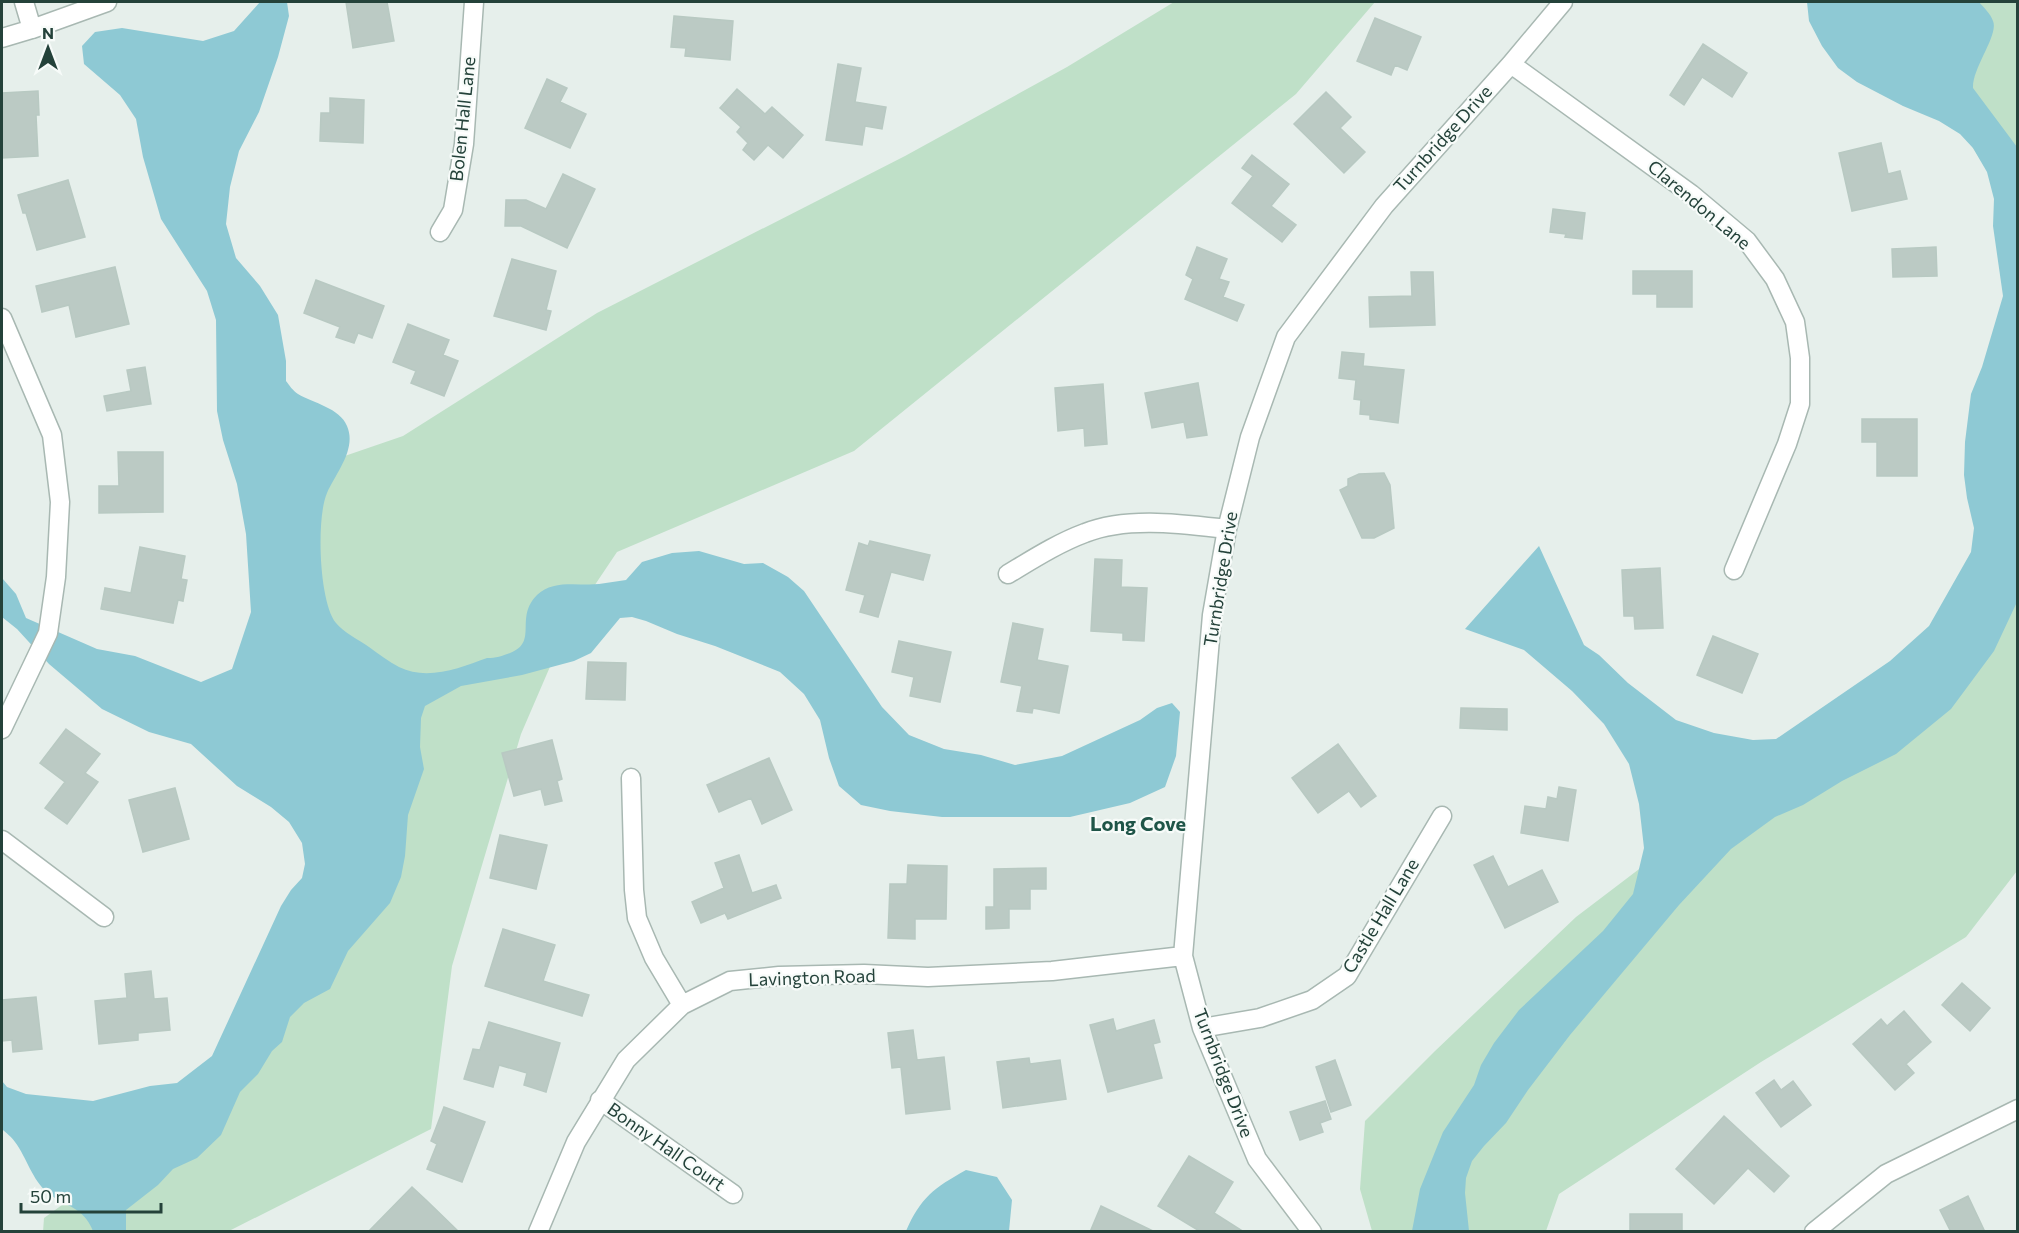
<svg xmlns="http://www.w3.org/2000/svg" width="2019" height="1233" viewBox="0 0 2019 1233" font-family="Commissioner,sans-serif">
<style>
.green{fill:#bfe0c8}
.water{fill:#8ec9d4}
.building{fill:#bbcac4;stroke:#b8c9c2;stroke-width:1.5}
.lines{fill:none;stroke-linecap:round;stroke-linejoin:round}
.street-casing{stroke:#a8b8b2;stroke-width:21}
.street{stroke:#fff;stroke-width:18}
.labels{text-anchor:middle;stroke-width:4.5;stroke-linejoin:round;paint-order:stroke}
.street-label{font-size:18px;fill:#24423a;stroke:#f7fbf9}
.neighbourhood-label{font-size:20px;font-weight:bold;fill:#1f5548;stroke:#f7fbf9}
</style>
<rect width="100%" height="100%" fill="#e6efeb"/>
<path class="green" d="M1174 2H1375L1296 94 854 451 617 552 568 625 521 734 452 966 431 1129 229 1231 43 1232 44 1218 109 1171 248 1052 310 928 301 471 403 436 597 313 905 156 1067 67Z
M1964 2H2017V871L1966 937 1761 1062 1559 1194 1546 1231H1372L1360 1189 1365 1121 1435 1051 1576 917 1759 778 1991 585 2014 213 1939 94Z"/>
<path class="water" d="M260 2H287L289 16 278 57 259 112 239 151 230 187 226 224 236 258 260 286 278 315 286 361V381C289 385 293 391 298 394 313 403 340 408 347 426 357 449 336 473 327 493 316 518 319 602 336 623 343 632 359 640 369 647 379 654 389 662 399 667 427 681 460 668 487 658 496 658 502 656 510 653 539 642 514 618 537 595 553 579 578 586 599 584 608 583 617 581 626 580L642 562 672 553 699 551 744 564 763 563 788 577 804 591 882 707 909 735 944 749 981 755 1015 765 1062 756 1140 720 1157 708 1172 703 1180 712 1176 756 1165 787 1130 803 1070 817H942L890 811 861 805 839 786 829 758 820 720 804 694 780 672 715 646 677 634 646 621 632 617 620 618 591 653 574 661 522 675 461 686 425 706 421 718 420 747 424 769 408 815 405 856 401 877 390 903 348 951 330 989 304 1003 290 1017 282 1042 272 1051 258 1074 240 1092 221 1135 197 1158 173 1169 158 1185 126 1210V1231H93C83 1206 67 1208 48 1193 32 1180 27 1158 15 1142 12 1137 6 1133 2 1129V1081L7 1087 26 1094 93 1101 150 1086 177 1083 212 1056 281 906 291 890 302 878 305 864 302 843 289 822 271 807 237 786 191 744 149 732 102 709 49 664 17 629 2 617V578L16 594 26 618 97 649 135 656 201 682 232 669 251 612 246 534 237 484 223 440 217 411 216 320 207 291 161 219 143 157 136 119 120 95 84 64 82 46 95 32 122 28 203 41 234 31Z
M1807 2H1979C1983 7 1991 14 1993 21 1999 35 1972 68 1973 88L2017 147V602L1994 651 1951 709 1896 754 1842 781 1803 805 1775 817 1731 849 1679 905 1570 1035 1528 1090 1506 1123 1484 1146 1472 1161 1466 1178 1465 1193 1469 1231H1412L1420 1189 1443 1132 1474 1085 1481 1065 1494 1043 1519 1010 1603 931 1633 894 1644 848 1639 804 1629 764 1604 724 1572 691 1524 650 1465 629 1539 546 1584 645 1599 655 1628 683 1676 720 1714 733 1753 740 1776 739 1890 661 1929 626 1971 552 1974 528 1967 498 1964 475 1965 442 1971 394 1982 367 2003 296 1993 226 1994 199 1987 172 1973 148 1960 134 1939 121 1903 106 1857 82 1838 68 1822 46 1809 21Z
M966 1170 997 1177 1012 1200 1009 1231H906C921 1197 934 1188 966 1170Z"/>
<path class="building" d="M346 2H387L394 41 353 48Z
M674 16 733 21 730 60 685 56 686 48 671 47Z
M1375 18 1421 37 1407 70 1395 65 1391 75 1357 61Z
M1703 44 1747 73 1732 97 1702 77 1684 105 1670 95Z
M838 64 861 68 855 102 886 107 882 129 865 126 862 145 826 140Z
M547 79 567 88 560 102 586 114 570 148 525 128Z
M737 89 765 114 772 107 803 135 783 158 768 145 754 160 743 150 748 143 737 132 741 127 720 108Z
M38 91 39 115H36L38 156 2 158V93Z
M1326 92 1351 117 1340 128 1365 152 1344 173 1294 124Z
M330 98 364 100 363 143 320 141 321 113H330Z
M1881 143 1888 174 1900 171 1907 199 1852 211 1839 153Z
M1252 155 1289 184 1271 206 1296 225 1282 242 1232 203 1253 176 1242 168Z
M563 174 595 189 567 248 521 226H505L506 200H526L546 209Z
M68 180 85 237 37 250 26 213H23L18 195Z
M1553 209 1585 213 1582 239 1565 237 1566 234 1550 232Z
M1197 247 1227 259 1219 279 1229 282 1223 297 1244 305 1237 321 1185 299 1193 279 1186 275Z
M1936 247 1937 276 1893 277 1892 249Z
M512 259 556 271 546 310 551 311 546 330 494 316Z
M115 267 129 324 76 337 69 305 42 312 36 286Z
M1633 271H1692V307H1657V294H1633Z
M1411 272H1433L1435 325 1370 327 1369 297 1412 296Z
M316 280 384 306 372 338 358 333 354 343 336 337 340 327 304 313Z
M408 324 449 340 443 355 458 361 444 396 411 383 416 371 393 362Z
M1342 352 1364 354 1363 366 1404 370 1398 423 1370 419V415L1360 414 1361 400 1354 399 1356 380 1339 378Z
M145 367 151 404 107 411 104 396 131 391 127 370Z
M1198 383 1207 435 1187 438 1184 422 1152 428 1145 393Z
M1103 384 1107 444 1085 446 1084 428 1058 431 1055 388Z
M1862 419H1917V476H1877V442H1862Z
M118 452H163V512L99 513V486H119Z
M1384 473 1390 485 1394 528 1374 538H1362L1340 490 1348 486V479L1359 474Z
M870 541 930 555 923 580 891 572 878 617 860 612 865 595 846 590 859 543 868 546Z
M140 547 185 556 181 579 187 580 183 601 178 600 173 623 101 609 105 588 131 593Z
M1095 559 1122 560 1121 587 1147 588 1144 641 1123 640V633L1091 631Z
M1660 568 1663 628 1635 629 1634 616H1624L1622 570Z
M1013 623 1043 629 1037 660 1068 666 1059 713 1033 708 1032 713 1017 711 1022 686 1001 682Z
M1713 636 1758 654 1742 693 1697 675Z
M899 641 951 652 940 702 910 696 914 677 892 672Z
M588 662 626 663 625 700 586 699Z
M1461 708 1507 709V730L1460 728Z
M66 729 100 754 85 773 98 782 67 824 45 808 65 782 40 763Z
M552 740 562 779 557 781 562 801 545 805 541 789 514 796 502 753Z
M1338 744 1376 796 1361 807 1349 791 1318 813 1292 778Z
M769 758 792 810 762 824 751 798 719 812 707 785Z
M1559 787 1576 790 1568 841 1521 833 1525 806 1546 809 1548 797 1557 799Z
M175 788 189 839 143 852 129 800Z
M500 835 547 845 536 889 490 878Z
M739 855 752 893 776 885 781 898 728 919 725 913 701 923 692 902 724 888 715 863Z
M1493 856 1508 887 1542 870 1558 902 1505 928 1474 865Z
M908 865 947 866 946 919H915V939L888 938 890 884H907Z
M1046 868V889H1030V909H1009V928L986 929V907H994V869Z
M503 929 555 945 543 981 589 995 582 1016 485 986Z
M151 971 154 999 167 998 170 1030 138 1033V1040L99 1044 95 1001 127 998 125 974Z
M1962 983 1990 1008 1970 1031 1942 1005Z
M36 997 42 1049 13 1052 12 1040 2 1041V1000Z
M1904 1011 1931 1042 1906 1064 1914 1073 1895 1090 1853 1044 1881 1019 1887 1026Z
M1113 1019 1116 1031 1154 1020 1160 1042 1153 1044 1162 1078 1108 1092 1090 1025Z
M489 1022 560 1043 546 1092 524 1085 527 1073 499 1065 493 1087 464 1079 473 1049 480 1050Z
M913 1030 917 1060 944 1057 950 1109 906 1114 901 1067 892 1068 888 1033Z
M1029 1058 1030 1064 1060 1060 1066 1099 1003 1108 997 1062Z
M1335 1060 1351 1105 1331 1112 1316 1067Z
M1774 1080 1781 1090 1793 1081 1811 1105 1781 1127 1756 1093Z
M1325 1101 1331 1119 1320 1123 1323 1132 1300 1140 1290 1112Z
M444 1107 485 1122 462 1182 427 1169 437 1144 431 1141Z
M1724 1116 1789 1176 1774 1192 1748 1168 1714 1204 1676 1169Z
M1189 1156 1233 1182 1214 1213 1244 1232H1201L1158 1206Z
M412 1187 426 1200 459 1232H368Z
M1968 1196 1985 1232H1951L1940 1210Z
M1101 1206 1155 1232H1090Z
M1630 1214H1682V1232H1630Z"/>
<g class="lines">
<defs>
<path id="street" d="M24 2 32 29
M2 38 32 29 107 2
M1511 64 1691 194 1747 241 1775 279 1795 322 1800 358V404L1787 444 1734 570
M440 232 453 210 464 144 474 2
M2 318 52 435 60 502 56 577 48 633 2 729
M1008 574C1033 559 1058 543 1085 533 1127 516 1183 524 1227 529
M631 778 634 890 637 918 654 958 682 1005
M2 840 104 917
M1202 1028 1260 1018 1312 1000 1347 976 1442 816
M600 1100 733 1194
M538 1232 576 1142 626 1060 682 1005 730 981 779 976 864 974 928 977 1052 971 1183 956
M1312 1232 1257 1159 1202 1028 1183 956 1212 615 1227 529 1250 437 1286 337 1384 206 1511 64 1563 2
M1814 1232 1886 1174 2018 1109"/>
</defs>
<use href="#street" class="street-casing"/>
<use href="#street" class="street"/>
</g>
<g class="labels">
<g class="street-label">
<text transform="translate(463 119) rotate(-84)" y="6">Bolen Hall Lane</text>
<text transform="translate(1443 139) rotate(-48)" y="6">Turnbridge Drive</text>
<text transform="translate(1699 205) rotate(40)" y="6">Clarendon Lane</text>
<text transform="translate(1221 579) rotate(-81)" y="6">Turnbridge Drive</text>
<text transform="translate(1381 916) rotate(-59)" y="6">Castle Hall Lane</text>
<text transform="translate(812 978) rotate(-2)" y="6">Lavington Road</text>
<text transform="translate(1223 1073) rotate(69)" y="6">Turnbridge Drive</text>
<text transform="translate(666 1147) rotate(35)" y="6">Bonny Hall Court</text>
</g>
<g class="neighbourhood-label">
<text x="1138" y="831">Long Cove</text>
</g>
</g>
<rect width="2019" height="1233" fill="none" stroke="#24423a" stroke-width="6"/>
<g transform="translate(48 48)" stroke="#f7fbf9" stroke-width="4.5" paint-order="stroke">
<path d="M0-4.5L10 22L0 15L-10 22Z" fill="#24423a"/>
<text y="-9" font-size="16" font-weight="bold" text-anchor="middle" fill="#24423a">N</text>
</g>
<path d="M21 1203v9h140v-9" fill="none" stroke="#24423a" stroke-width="3"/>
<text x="30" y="1203" font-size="18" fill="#24423a" stroke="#f7fbf9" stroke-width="4.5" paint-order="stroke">50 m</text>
</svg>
